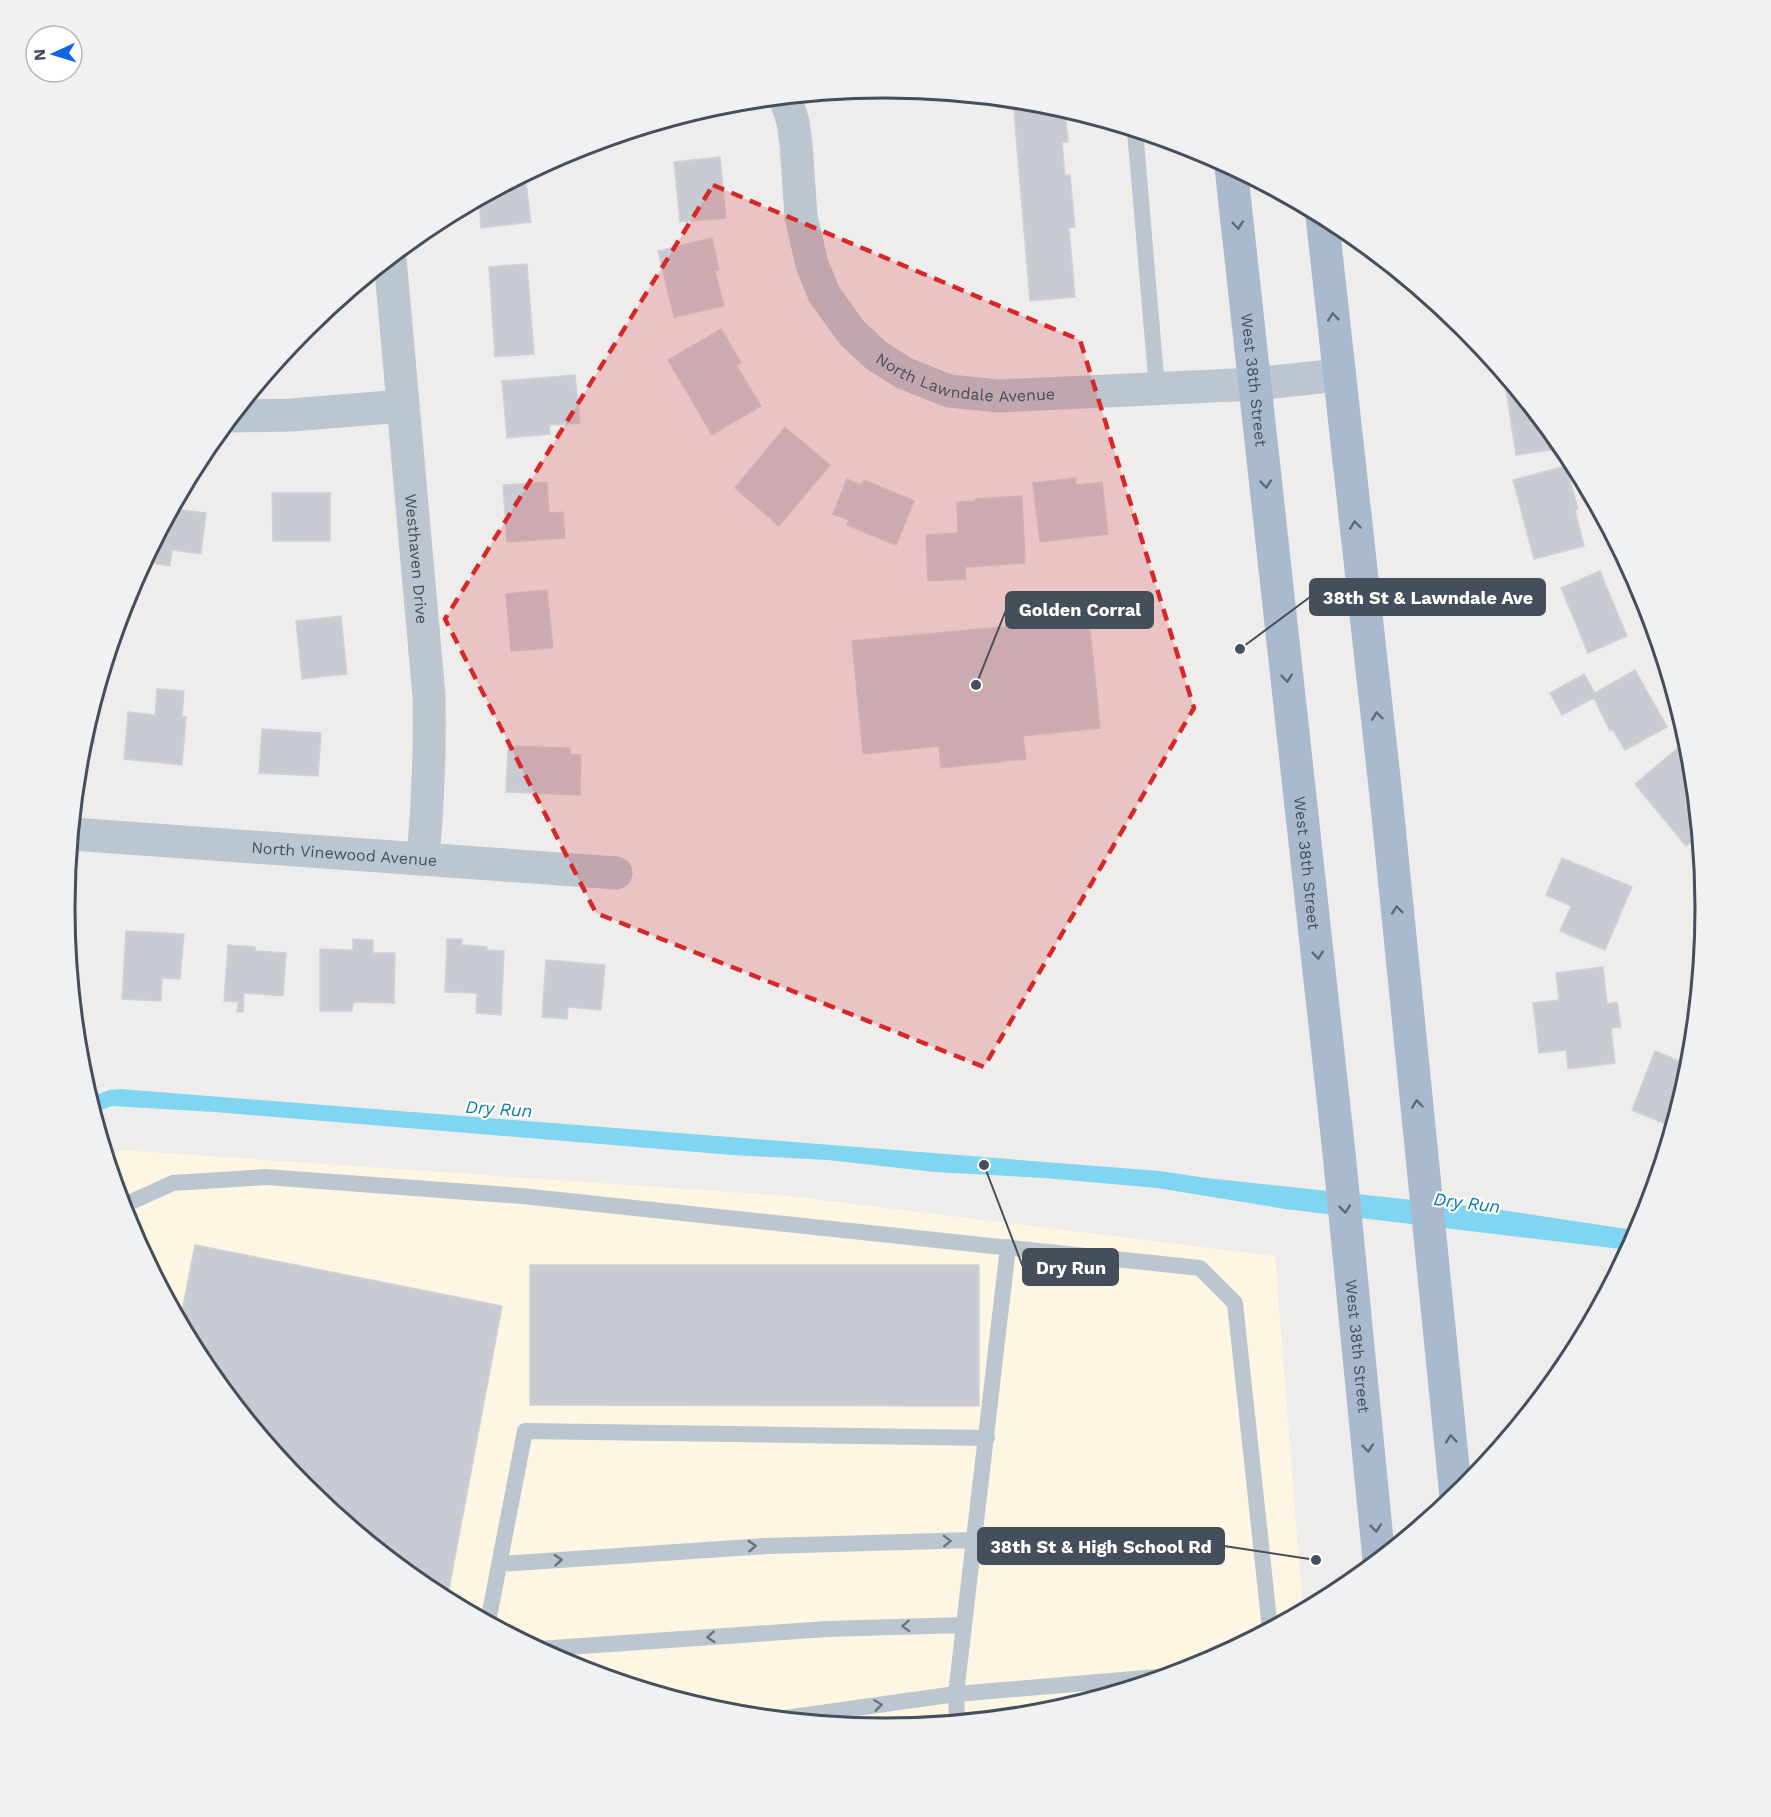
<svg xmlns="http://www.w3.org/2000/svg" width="1771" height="1817" viewBox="0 0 1771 1817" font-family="'Work Sans',sans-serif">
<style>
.commercial{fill:#fdf6e3}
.water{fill:#80d5f1}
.building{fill:#c8cbd2;stroke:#d0d2d9;stroke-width:1.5}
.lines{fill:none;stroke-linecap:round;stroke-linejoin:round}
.service{stroke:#bcc6d0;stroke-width:16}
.minor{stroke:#bcc6d0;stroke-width:33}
.primary{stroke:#aabace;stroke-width:33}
.oneway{stroke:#5e6a78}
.oneway2{stroke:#68737e}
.marked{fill:#d62828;fill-opacity:0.2;stroke:#d62828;stroke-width:4.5;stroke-dasharray:12 8;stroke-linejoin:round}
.labels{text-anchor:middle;stroke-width:4.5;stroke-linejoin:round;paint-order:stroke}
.street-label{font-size:16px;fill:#444f5b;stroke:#fff}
.water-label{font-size:18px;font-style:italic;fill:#057da6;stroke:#fff}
.rim{fill:none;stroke:#444f5b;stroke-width:3}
.leader{fill:none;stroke:#444f5b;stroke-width:2}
.callout-dot{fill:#444f5b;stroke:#fff;stroke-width:2}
.callout{fill:#444f5b;stroke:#444f5b;stroke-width:2}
.callout-label{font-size:18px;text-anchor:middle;font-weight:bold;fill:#fff}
</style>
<rect width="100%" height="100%" fill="#efecec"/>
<path class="commercial" d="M121 1150 789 1196 1275 1256 1303 1612 1199 1667 1045 1714 885 1729 725 1714 571 1667 429 1591 305 1489 203 1364 127 1222 107 1156Z"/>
<path class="water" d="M120 1089 1160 1171 1206 1178 1488 1208 1640 1231 1629 1250 1285 1209 1157 1188 1044 1178 935 1172 828 1160 732 1155 215 1112 112 1106 98 1111 94 1115 89 1098 109 1090Z"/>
<path class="building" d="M1013 100 1046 103 1065 109 1068 142H1062L1065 175H1070L1075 227 1069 228 1075 297 1030 301Z
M720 157 726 218 680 222 674 162Z
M525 175 531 222 481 228 479 200Z
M712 238 719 270 715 271 724 306 674 317 658 251Z
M527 264 534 354 495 357 489 267Z
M721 329 741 363 736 365 761 406 712 435 668 360Z
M575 375 580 423 549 425 550 434 507 438 502 381Z
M1505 376 1563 446V448L1516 455 1506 389 1507 388Z
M785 427 830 465 779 526 735 488Z
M1566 466 1578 509 1575 510 1584 546 1534 559 1513 480Z
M1076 478V485L1102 482 1108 534 1040 542 1033 483Z
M847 479 861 485 864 480 914 501 896 545 847 525 849 520 833 514Z
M547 482 549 513 563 512 565 538 507 542 503 485Z
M272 493H330V541H273Z
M1022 496 1025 563 965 567 966 579 928 581 926 535 958 533 957 502 975 501V499Z
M173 509 206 513 201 554 172 550 170 566 144 562Z
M1600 571 1627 636 1588 653 1561 588Z
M547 590 553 648 511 651 506 594Z
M341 616 347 674 302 679 296 621Z
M1089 619 1100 728 1023 736 1026 759 941 768 939 746 863 754 852 641Z
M1635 670 1667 727 1625 750 1613 730 1610 731 1594 698 1562 715 1550 693 1584 674 1595 693Z
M157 689 184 691 182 717H186L182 765 124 759 128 712 155 715Z
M94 703H97L94 744 82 742V748H80Z
M262 729 321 733 318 776 259 773Z
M1685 742 1691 749 1699 835 1686 846 1635 784Z
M508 746 570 748V754L581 755 580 795 506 792Z
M1562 858 1632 887 1605 950 1560 931 1571 906 1546 895Z
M66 920 74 921 71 970Z
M126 931 184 934 180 979 162 978 161 1001 122 999Z
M353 939 373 940V953H395L394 1003 353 1002 352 1011H320V949L353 950Z
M447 939H462V945L487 947 486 950 504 951 501 1015 476 1013 477 993 445 992Z
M228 945 255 947V951L286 953 283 996 244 993 243 1012H237L238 1002 224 1001Z
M546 960 605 965 601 1010 568 1007 567 1019 542 1017Z
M1603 967 1607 1004 1617 1002 1621 1027 1611 1028 1615 1063 1568 1069 1566 1050 1539 1053 1533 1003 1559 1000 1556 973Z
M1655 1051 1691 1066 1673 1127 1632 1110Z
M195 1245 502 1306 447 1600 429 1591 305 1489 203 1364 180 1322Z
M530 1265H979V1406L530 1405Z"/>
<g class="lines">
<path class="service" d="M1135 130 1157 389
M122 1206 173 1183 266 1177 522 1196 1200 1268 1235 1303 1270 1629
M499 1564 766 1546 975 1540
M488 1622 525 1431 987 1438
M538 1649 827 1629 964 1625
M778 1719 956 1694 1169 1676
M957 1722 956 1694 1008 1247"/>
<g class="minor">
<path id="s1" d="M785 97 793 122 796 144 801 217 812 264 824 294 852 333 877 356 904 373 949 391 999 396 1255 384 1339 375"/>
<path id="s2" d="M390 258 429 696C430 751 428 805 423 859"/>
<path d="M233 416 291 415 403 406"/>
<path id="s3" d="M72 834 616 873"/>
</g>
<g class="primary">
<path id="s4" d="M1231 167 1339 1153 1379 1560"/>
<path d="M1322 216 1386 796 1456 1497"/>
</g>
</g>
<defs><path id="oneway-chevron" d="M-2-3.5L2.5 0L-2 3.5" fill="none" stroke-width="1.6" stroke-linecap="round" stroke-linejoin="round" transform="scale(1.5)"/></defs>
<g class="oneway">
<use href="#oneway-chevron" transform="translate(1238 225) rotate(84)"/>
<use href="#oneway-chevron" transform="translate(1333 317) rotate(-96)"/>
<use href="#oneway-chevron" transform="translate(1266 484) rotate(84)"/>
<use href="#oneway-chevron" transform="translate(1355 525) rotate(-96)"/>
<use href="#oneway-chevron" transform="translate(1287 678) rotate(84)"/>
<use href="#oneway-chevron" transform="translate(1377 716) rotate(-97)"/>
<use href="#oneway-chevron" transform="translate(1397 910) rotate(-96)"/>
<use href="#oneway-chevron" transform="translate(1318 955) rotate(84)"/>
<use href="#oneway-chevron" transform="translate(1417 1104) rotate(-96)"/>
<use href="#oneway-chevron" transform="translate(1345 1209) rotate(84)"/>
<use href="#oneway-chevron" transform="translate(1451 1439) rotate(-95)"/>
<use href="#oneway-chevron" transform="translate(1368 1448) rotate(84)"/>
<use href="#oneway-chevron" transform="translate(1376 1528) rotate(84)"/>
</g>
<g class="oneway2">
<use href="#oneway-chevron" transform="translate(947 1541) rotate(-2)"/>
<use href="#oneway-chevron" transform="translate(752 1546) rotate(-4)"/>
<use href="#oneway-chevron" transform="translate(558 1560) rotate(-4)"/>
<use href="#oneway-chevron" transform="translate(906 1626) rotate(178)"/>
<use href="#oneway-chevron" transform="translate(711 1637) rotate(176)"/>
<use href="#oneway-chevron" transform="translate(878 1705) rotate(-8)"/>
</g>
<path class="marked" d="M713 185 1080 340 1194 708 984 1067 596 913 445 619Z"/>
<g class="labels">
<g class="street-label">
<text dy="6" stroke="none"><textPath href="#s1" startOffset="378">North Lawndale Avenue</textPath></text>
<text dy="6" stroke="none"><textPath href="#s4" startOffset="214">West 38th Street</textPath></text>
<text dy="6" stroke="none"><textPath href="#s2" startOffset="302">Westhaven Drive</textPath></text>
<text dy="6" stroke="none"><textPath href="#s3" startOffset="273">North Vinewood Avenue</textPath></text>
<text dy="6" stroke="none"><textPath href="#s4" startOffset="700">West 38th Street</textPath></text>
<text dy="6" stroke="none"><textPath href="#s4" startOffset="1186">West 38th Street</textPath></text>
</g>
<g class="water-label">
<text transform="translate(499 1109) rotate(4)" y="6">Dry Run</text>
<text transform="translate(1467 1203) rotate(7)" y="6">Dry Run</text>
</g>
</g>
<path d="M0 0H1771V1817H0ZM75 908a810 810 0 1 1 1620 0a810 810 0 1 1-1620 0Z" fill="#f0f1f2" fill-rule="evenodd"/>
<path class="rim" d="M75 908a810 810 0 1 1 1620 0a810 810 0 1 1-1620 0Z"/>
<path class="leader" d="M1240 649L1310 597M976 685L1006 610M984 1165L1023 1267M1316 1560L1224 1546"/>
<g class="callout-dot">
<circle cx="1240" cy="649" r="6"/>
<circle cx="976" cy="685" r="6"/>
<circle cx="984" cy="1165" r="6"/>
<circle cx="1316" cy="1560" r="6"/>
</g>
<g class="callout">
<rect x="1310" y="579" width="235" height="36" rx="6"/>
<rect x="1006" y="592" width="147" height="36" rx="6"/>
<rect x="1023" y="1249" width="95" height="36" rx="6"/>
<rect x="978" y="1528" width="246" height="36" rx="6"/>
</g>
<g class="callout-label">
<text x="1428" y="604">38th St &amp; Lawndale Ave</text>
<text x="1080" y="616">Golden Corral</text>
<text x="1071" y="1274">Dry Run</text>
<text x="1101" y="1553">38th St &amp; High School Rd</text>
</g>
<g transform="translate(54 54) rotate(266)"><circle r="28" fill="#ffffff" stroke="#b4b9bd" stroke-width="1.5"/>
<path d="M0-4.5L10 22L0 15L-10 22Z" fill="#0e64e7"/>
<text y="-9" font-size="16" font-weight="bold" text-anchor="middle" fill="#444f5b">N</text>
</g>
</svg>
